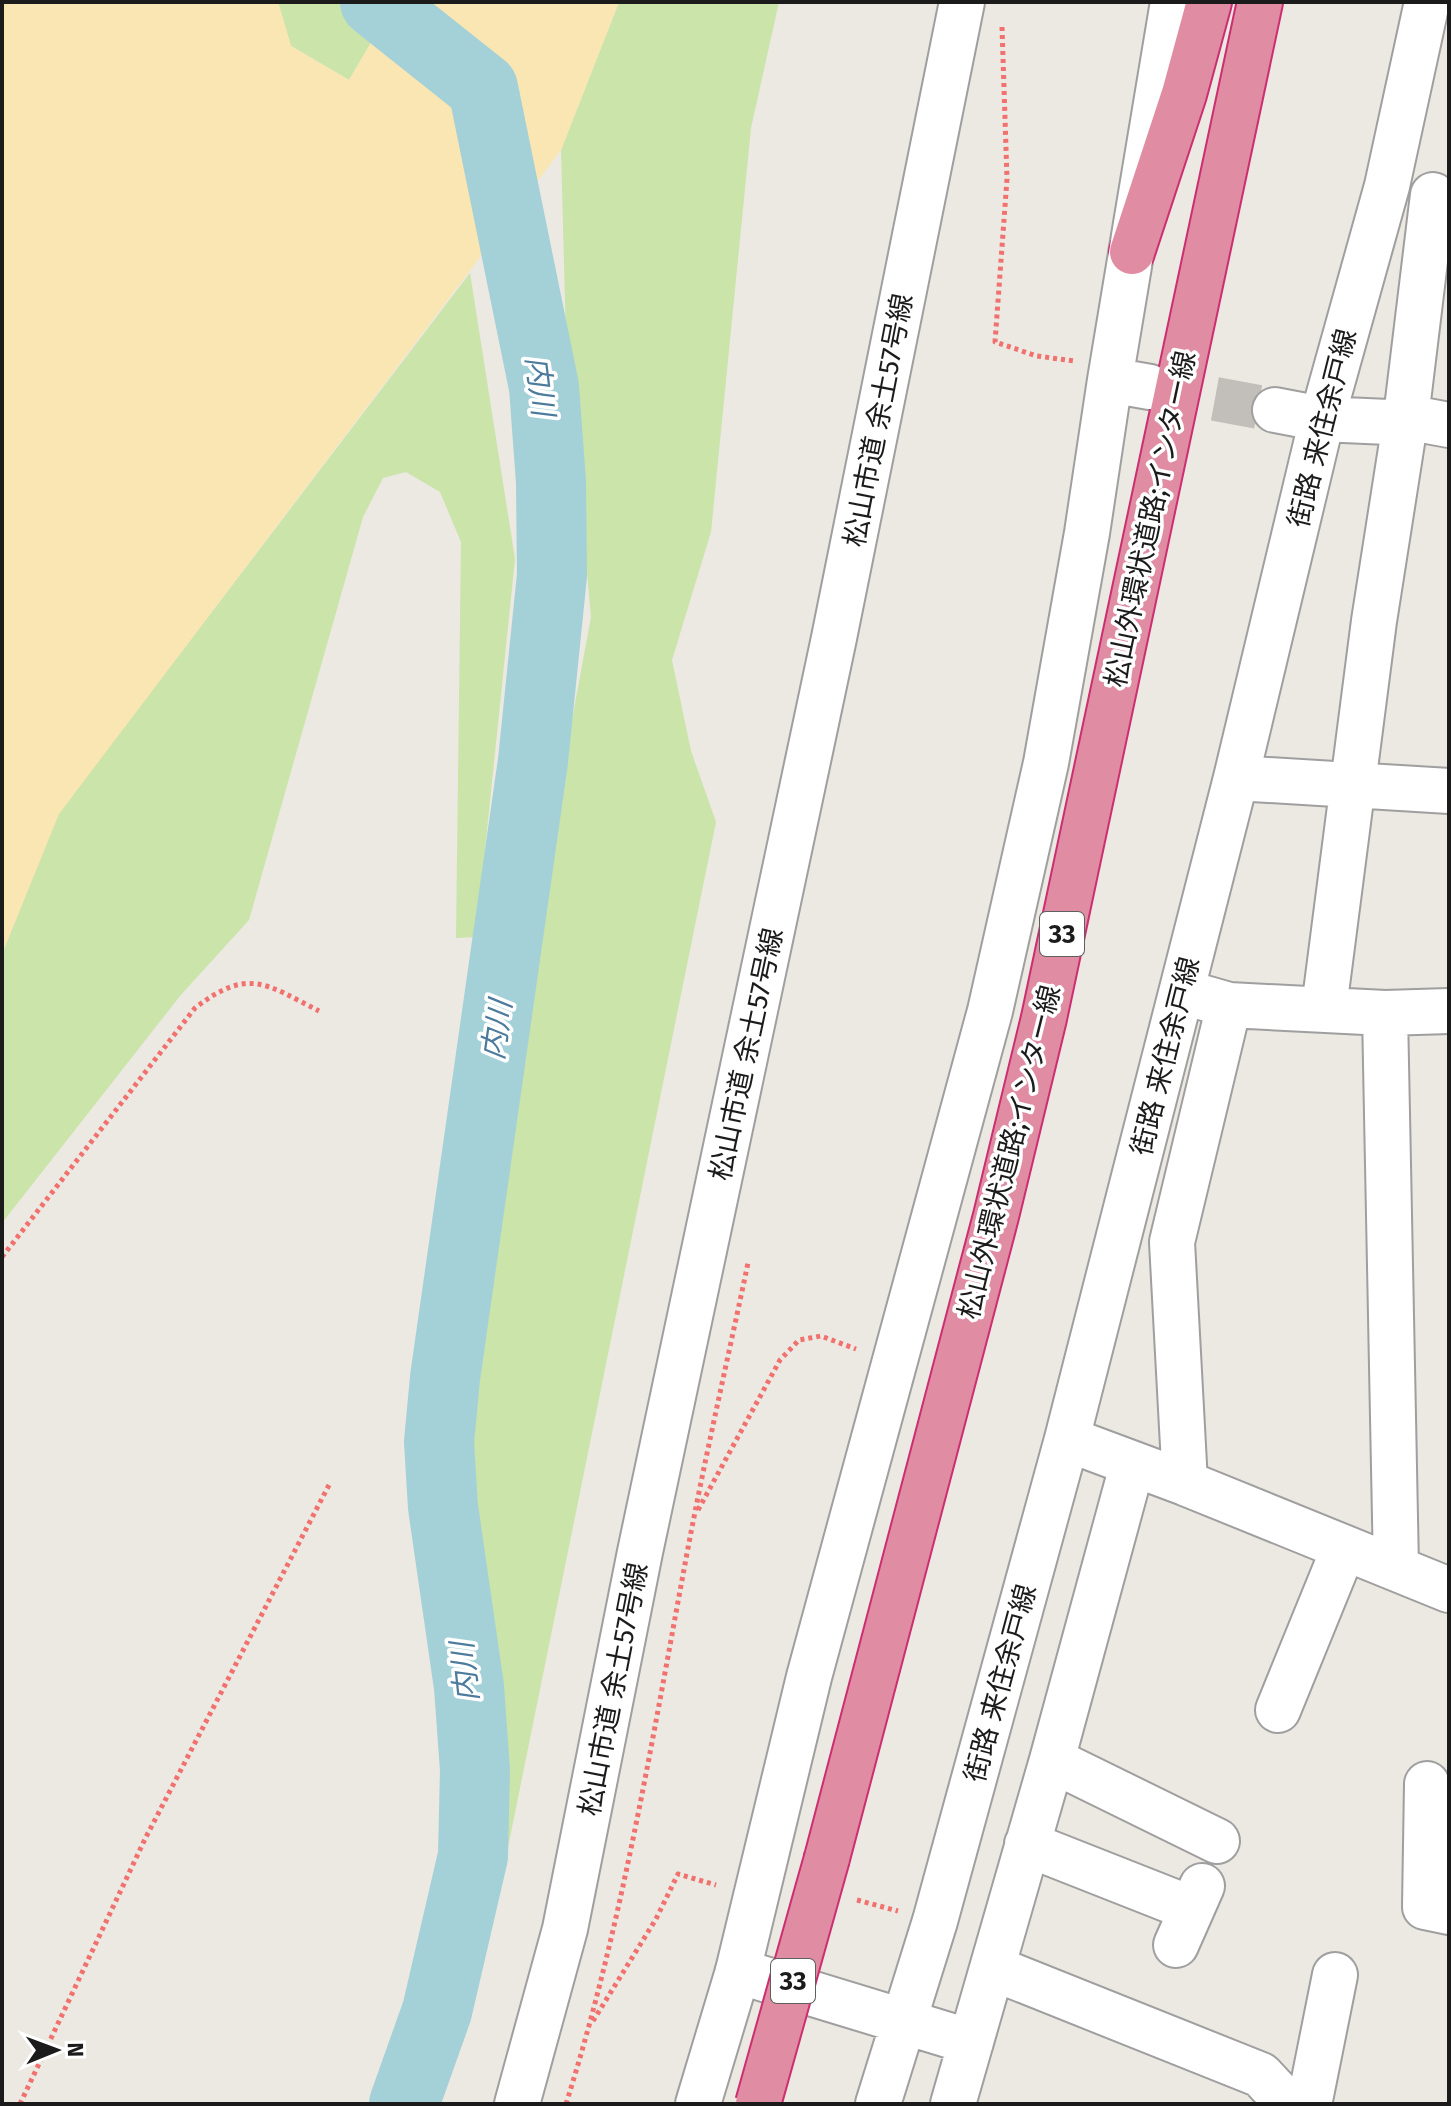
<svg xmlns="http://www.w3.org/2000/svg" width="1451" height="2106" viewBox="0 0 1451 2106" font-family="'Fira Sans','Noto Sans JP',sans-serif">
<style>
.grass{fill:#cbe4aa}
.sand{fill:#fae6b2}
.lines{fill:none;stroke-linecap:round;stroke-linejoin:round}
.river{stroke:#a4d0d8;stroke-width:70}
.minor-tunnel{stroke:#c2bfba;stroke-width:44;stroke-dasharray:44 22;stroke-linecap:butt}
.minor-casing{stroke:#9f9f9f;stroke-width:48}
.tertiary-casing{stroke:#9f9f9f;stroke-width:48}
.motorway-casing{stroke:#cb2e71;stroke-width:48}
.path{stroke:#f1716e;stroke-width:5;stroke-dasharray:4 4;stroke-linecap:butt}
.minor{stroke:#fff;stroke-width:44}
.tertiary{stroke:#fff;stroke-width:44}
.motorway{stroke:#e08da3;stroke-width:44}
.motorway-bridge-casing{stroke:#cb2e71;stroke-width:48;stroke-linecap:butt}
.motorway-bridge{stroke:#e08da3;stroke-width:44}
.labels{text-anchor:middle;stroke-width:7;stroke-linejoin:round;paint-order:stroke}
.shield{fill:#fff;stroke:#5f5f5f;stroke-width:2}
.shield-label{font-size:26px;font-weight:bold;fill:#1b1b1b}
.street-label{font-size:28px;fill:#1b1b1b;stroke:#fff}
.water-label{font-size:30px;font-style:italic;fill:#4c7b9d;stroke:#fff}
</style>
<rect width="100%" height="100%" fill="#ece8e2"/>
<path class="grass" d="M278 2H395L349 80 291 46Z
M619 2H779L751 128 711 532 672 660 691 751 716 822 506 1857 479 1538 455 1437 517 1018 591 617 566 339 561 150Z
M470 273 515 559 476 937 456 938 461 542 440 492 406 472 383 478 363 517 249 920 180 996 2 1223V954L58 814Z"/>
<path class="sand" d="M2 2H278L291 46 349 80 395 2H619L561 150 59 814 2 954Z"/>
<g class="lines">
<path class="river" d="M375 2 483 88 544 387 551 482 552 575 533 761 445 1378 439 1442 443 1507 469 1687 475 1770 473 1856 437 2011 404 2104"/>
<path class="minor-tunnel" d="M1150 387 1275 410"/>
<defs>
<path id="minor" d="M1110 380 1150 387
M1275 410 1322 419 1388 422 1406 417 1449 425
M1236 778 1449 791
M1201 997 1229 1005 1385 1013 1449 1011
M1324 1008 1374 621 1406 417 1433 195
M1385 1013 1396 1568
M1067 1439 1185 1483 1449 1590
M1185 1483 1172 1242 1229 1005
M1278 1710 1344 1548
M1052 1760 1217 1841
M1427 1784 1425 1907 1449 1912
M1027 1844 1192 1909
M1176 1945 1202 1886
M993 1968 1261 2075 1288 2104
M971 2042 738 1971 809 1677 990 1011 1046 763 1087 533 1110 380 1173 2
M517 2104 565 1929 640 1552 834 638 962 2
M878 2104 935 1921 1067 1439 1236 778 1322 419 1387 186 1427 2
M953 2104 1052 1760 1132 1466
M1301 2104 1310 2100 1335 1975"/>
<path id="tertiary" d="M698 2104 738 1971"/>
<path id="motorway" d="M1132 252 1184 94 1209 2
M827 1858 996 1216 1044 1018 1260 2"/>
</defs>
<use href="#minor" class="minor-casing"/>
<use href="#tertiary" class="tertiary-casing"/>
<use href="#motorway" class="motorway-casing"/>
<path class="path" d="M1002 27 1007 179 995 342 1037 356 1074 361
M2 1257 195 1008C248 967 266 984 319 1011
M698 1510 780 1360 799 1340 821 1336 856 1349
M857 1900 898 1911
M593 2021 656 1919 678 1874 716 1885
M20 2104 146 1837 329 1485
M566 2104C623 1923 653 1734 688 1548 706 1453 728 1358 748 1263"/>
<use href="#minor" class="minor"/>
<use href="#tertiary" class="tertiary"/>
<use href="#motorway" class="motorway"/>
<defs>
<path id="motorway-bridge" d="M758 2104 827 1858"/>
</defs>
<use href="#motorway-bridge" class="motorway-bridge-casing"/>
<use href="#motorway-bridge" class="motorway-bridge"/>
</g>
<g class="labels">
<g class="shield">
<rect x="1040" y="912" width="44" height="44" rx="6"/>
<rect x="771" y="1959" width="44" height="44" rx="6"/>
</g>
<g class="shield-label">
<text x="1062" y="943">33</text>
<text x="793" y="1990">33</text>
</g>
<g class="street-label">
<text transform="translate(878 420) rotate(-79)" y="10">松山市道 余土57号線</text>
<text transform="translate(1322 428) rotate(-76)" y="10">街路 来住余戸線</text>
<text transform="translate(1150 519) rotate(-78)" y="10">松山外環状道路;インター線</text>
<text transform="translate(746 1054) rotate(-78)" y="10">松山市道 余土57号線</text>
<text transform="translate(1165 1056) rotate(-76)" y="10">街路 来住余戸線</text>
<text transform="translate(1009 1152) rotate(-76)" y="10">松山外環状道路;インター線</text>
<text transform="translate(1000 1683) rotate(-75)" y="10">街路 来住余戸線</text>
<text transform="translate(613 1689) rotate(-79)" y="10">松山市道 余土57号線</text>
</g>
<g class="water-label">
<text transform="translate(540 386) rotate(83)" y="10">内川</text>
<text transform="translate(497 1030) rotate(-82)" y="10">内川</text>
<text transform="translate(465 1672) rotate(-96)" y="10">内川</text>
</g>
</g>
<rect width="1451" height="2106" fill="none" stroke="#1b1b1b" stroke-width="8"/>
<g transform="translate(56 2050) rotate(89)" stroke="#ffffff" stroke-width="6" paint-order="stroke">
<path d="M0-6L14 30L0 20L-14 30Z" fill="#1b1b1b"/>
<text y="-12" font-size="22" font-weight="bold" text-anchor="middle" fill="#1b1b1b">N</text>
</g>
</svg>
